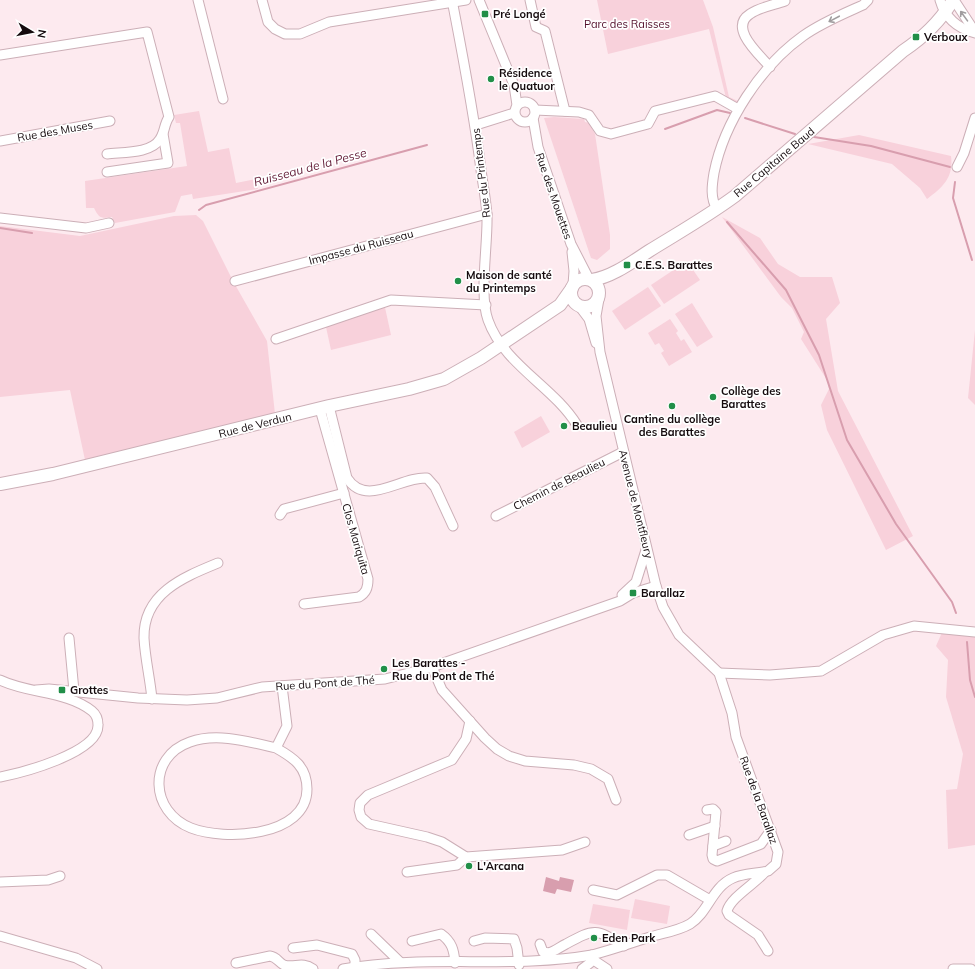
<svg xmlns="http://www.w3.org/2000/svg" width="975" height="969" font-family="Mulish,sans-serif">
<rect width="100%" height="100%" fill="#fdeaef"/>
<g fill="#f8d1db">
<polygon points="597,0 703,0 713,27 729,97 740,102 738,105 726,98 709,29 608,54"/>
<path d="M199,111L208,152L229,148L236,183L256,179L258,189L193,199L192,194L181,196L175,212L115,223L112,217C101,219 99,218 94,208H86L85,181L187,166L180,123H176L174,115Z"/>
<polygon points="554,117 584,119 585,122 589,123 595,134 610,235 610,249 597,260 591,258 544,118"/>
<path d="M859,135L951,156C954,177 943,187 927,199L920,188L892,164L808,144Z"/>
<polygon points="196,215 203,221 233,281 267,341 275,414 85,460 70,390 0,397 0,226 80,236 174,216"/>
<polygon points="722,217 760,238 778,264 800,277 832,277 840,303 826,319 838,391 913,536 886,550 827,430 821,405 829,389 827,380 801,339 804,332 792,308 781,297"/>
<polygon points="687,261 700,280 664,304 651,285"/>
<polygon points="648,287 661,306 625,330 612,311"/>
<polygon points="384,303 391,335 331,350 326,327"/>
<polygon points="692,303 713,337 697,347 675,314"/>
<polygon points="670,319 678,331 676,333 681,341 684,339 692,352 669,366 661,353 664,351 659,343 655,345 648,333"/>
<polygon points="975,330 975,405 968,398"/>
<polygon points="541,416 550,432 522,448 514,432"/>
<polygon points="944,628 975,635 975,845 948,849 946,790 957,789 963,754 946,697 948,660 936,646"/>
<polygon points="635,899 670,906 667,924 631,918"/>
<polygon points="593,904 630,910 627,930 589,923"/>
</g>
<polygon fill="#d89eae" points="546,877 559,881 560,877 574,880 571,892 557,889 555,894 543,891"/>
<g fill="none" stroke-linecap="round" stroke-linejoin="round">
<g stroke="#d89eae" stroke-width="2">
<polyline points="745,118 795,134"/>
<polyline points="665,129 717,110 730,113"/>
<polyline points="814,137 871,146 950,167"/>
<polyline points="955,182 953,198 972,260"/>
<polyline points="199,210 206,205 427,145"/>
<polyline points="727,222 786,290 819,355 847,440 896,524 952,602 956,613"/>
<polyline points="0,228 32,233"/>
<polyline points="967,642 970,680 975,697"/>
</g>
<g stroke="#ccafb7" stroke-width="11">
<g id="street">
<polyline points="198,0 223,99"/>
<polyline points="262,0 268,22 275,29 285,34 300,34 329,22 466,0"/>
<path d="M452,0C463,57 474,113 481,170C483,185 486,200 487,215C488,244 479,295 488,320C504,365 553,386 577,425"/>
<polyline points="479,0 514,85 517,105"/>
<polyline points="530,0 536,27 545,31 565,111"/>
<path d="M940,0C945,18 957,28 975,33"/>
<polyline points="954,0 975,32"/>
<path d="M0,55L147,32L169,117C164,124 165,132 160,139C151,154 122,152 107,154"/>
<path d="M770,67C760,55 728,28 750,14C760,7 774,5 785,1"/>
<circle cx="525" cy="112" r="10"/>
<polyline points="535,110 579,112 589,115 600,131 611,134 648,124 655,111 715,96 738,109"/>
<polyline points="533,118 538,147 571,244 589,279"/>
<polyline points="476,125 514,113"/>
<polyline points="0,141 110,121"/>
<polyline points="957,167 964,153 975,118"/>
<polyline points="107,172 168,163 163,134"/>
<path d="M717,209C710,198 712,185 714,173C724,122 761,66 803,36C821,23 843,14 863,5L868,0"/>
<polyline points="0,218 86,228 109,223"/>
<polyline points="572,252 574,271 573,285"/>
<polyline points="235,281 487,214"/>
<polyline points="580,307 589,319 596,343"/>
<polyline points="276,339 391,300 486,305"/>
<path d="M329,406L347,478C366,508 401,476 427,478L435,487L453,526"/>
<polyline points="280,515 284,509 344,493"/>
<polyline points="496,516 623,452"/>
<polyline points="622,595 636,582 646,550"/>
<path d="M304,604L359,597C366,593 368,588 368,579L320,409"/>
<polyline points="69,638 74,691"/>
<polyline points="432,667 442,690 485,738 497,749 509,756 525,761 574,765 591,769 608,779 616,800"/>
<polyline points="719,673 770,675 821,671 883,635 914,626 975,632"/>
<path d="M0,680C29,694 67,691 92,711C97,715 98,719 98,725C99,753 21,773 0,777"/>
<polyline points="36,690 49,689 138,698 187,700 217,698 262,687 385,679 432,667 620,601 633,593 656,586"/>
<path d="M152,699C150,678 145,658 144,638C143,593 184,577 218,563"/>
<polyline points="470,721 466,739 452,760 368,795 360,803 359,810 361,817 369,824 427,837 442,842 466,857 562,850 585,842"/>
<path d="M276,748C294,758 307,767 307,789C307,837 224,841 191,828C150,812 147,757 190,742C217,732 250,742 276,748L287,726L282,686"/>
<polyline points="707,810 713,809 716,812 712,855 713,859 717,861 761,844 771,830"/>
<polyline points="689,835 715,826"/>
<polyline points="713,846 726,841"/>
<polyline points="407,872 457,865 466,857"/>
<path d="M765,872C755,884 731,897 727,911L729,915L758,935L768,951"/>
<polyline points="0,882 48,880 60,876"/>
<polyline points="593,890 617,895 657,875 667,875 710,900"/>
<polyline points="371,934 400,962"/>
<polyline points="0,936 76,958 97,969"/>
<path d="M412,941L441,934C452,942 454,950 455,963"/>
<polyline points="474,941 485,938 514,939 517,948 519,965"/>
<path d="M540,944L543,952L549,953C555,951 560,947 566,944C595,928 596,929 624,946"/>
<polyline points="293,948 317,945 352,954 355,960 355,967"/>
<polyline points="592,955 595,961 607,969"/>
<path d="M236,963L270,956C277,957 279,963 284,965C295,968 302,961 313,969"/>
<path d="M343,969C426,954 511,969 592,955C612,950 631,943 650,937C663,933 678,931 690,924C708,913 712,887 733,878C744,873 756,874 768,871L776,864L778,852L736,737L732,713L719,673L679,635L663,607L656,586L600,352L596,316L599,299"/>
<polyline points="582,969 590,963 592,955"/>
<polyline points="953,969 971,969"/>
</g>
</g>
<g stroke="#ccafb7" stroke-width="14">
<g id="secondary">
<circle cx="585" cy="293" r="14"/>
<path d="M592,280C612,277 632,262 649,251C678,233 708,216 735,196L903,51C924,37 940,22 953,0"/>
<polyline points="0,484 53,474 329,406 409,389 444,379 481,358 560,305 572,288"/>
</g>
</g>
<use href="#street" stroke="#fff" stroke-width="9"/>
<use href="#secondary" stroke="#fff" stroke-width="12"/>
</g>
<defs><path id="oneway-shaft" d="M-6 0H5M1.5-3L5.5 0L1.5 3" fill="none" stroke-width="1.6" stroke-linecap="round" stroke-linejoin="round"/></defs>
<g stroke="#a19d9f">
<use href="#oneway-shaft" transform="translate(964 16) rotate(-126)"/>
<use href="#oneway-shaft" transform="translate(834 19) rotate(152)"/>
</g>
<g fill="#218f48" stroke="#fff" stroke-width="1.5">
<rect x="481" y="10" width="8" height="8" rx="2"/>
<rect x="912" y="33" width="8" height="8" rx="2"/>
<circle cx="491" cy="79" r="4"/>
<rect x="623" y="261" width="8" height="8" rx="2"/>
<circle cx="458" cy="281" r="4"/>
<circle cx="713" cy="397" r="4"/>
<circle cx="672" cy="406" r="4"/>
<circle cx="564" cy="426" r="4"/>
<rect x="629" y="589" width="8" height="8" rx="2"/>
<circle cx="384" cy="669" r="4"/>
<rect x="58" y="686" width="8" height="8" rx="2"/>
<circle cx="469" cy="866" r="4"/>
<circle cx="594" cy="938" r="4"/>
</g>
<g text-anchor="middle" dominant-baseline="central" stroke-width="3.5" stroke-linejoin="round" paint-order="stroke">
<g font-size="11" font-weight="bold" fill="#150b0e" stroke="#fff" text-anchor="start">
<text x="493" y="14">Pré Longé</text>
<text x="924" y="37">Verboux</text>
<text x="499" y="73">Résidence<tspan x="499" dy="13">le Quatuor</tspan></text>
<text x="635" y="265">C.E.S. Barattes</text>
<text x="466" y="275">Maison de santé<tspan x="466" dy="13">du Printemps</tspan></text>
<text x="721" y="391">Collège des<tspan x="721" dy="13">Barattes</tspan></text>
<text x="672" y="419" text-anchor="middle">Cantine du collège<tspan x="672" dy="13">des Barattes</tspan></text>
<text x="572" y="426">Beaulieu</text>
<text x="641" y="593">Barallaz</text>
<text x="392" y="663">Les Barattes -<tspan x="392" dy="13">Rue du Pont de Thé</tspan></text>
<text x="70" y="690">Grottes</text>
<text x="477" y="866">L'Arcana</text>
<text x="602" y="938">Eden Park</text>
</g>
<g font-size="11" fill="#530f2b" stroke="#fff">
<text x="627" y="24">Parc des Raisses</text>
</g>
<g font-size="11" fill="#150b0e" stroke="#fff">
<text transform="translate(55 131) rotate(-10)">Rue des Muses</text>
<text transform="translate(774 162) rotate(-40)">Rue Capitaine Baud</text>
<text transform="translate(481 173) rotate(-97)">Rue du Printemps</text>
<text transform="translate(554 196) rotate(71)">Rue des Mouettes</text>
<text transform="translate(361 247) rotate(-15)">Impasse du Ruisseau</text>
<text transform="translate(255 425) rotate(-14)">Rue de Verdun</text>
<text transform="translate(559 484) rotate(-27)">Chemin de Beaulieu</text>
<text transform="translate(636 504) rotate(76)">Avenue de Montfleury</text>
<text transform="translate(356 539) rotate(74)">Clos Mariquita</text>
<text transform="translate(325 683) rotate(-4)">Rue du Pont de Thé</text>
<text transform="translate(759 800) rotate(70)">Rue de la Barallaz</text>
</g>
<g font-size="12" font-style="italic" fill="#67223c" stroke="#fff">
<text transform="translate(310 167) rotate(-15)">Ruisseau de la Pesse</text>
</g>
</g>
<g transform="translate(32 32) rotate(100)" stroke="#ffffff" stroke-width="3" paint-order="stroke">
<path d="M0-3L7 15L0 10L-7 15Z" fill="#150b0e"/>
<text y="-6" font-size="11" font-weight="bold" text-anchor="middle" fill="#150b0e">N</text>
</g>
</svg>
